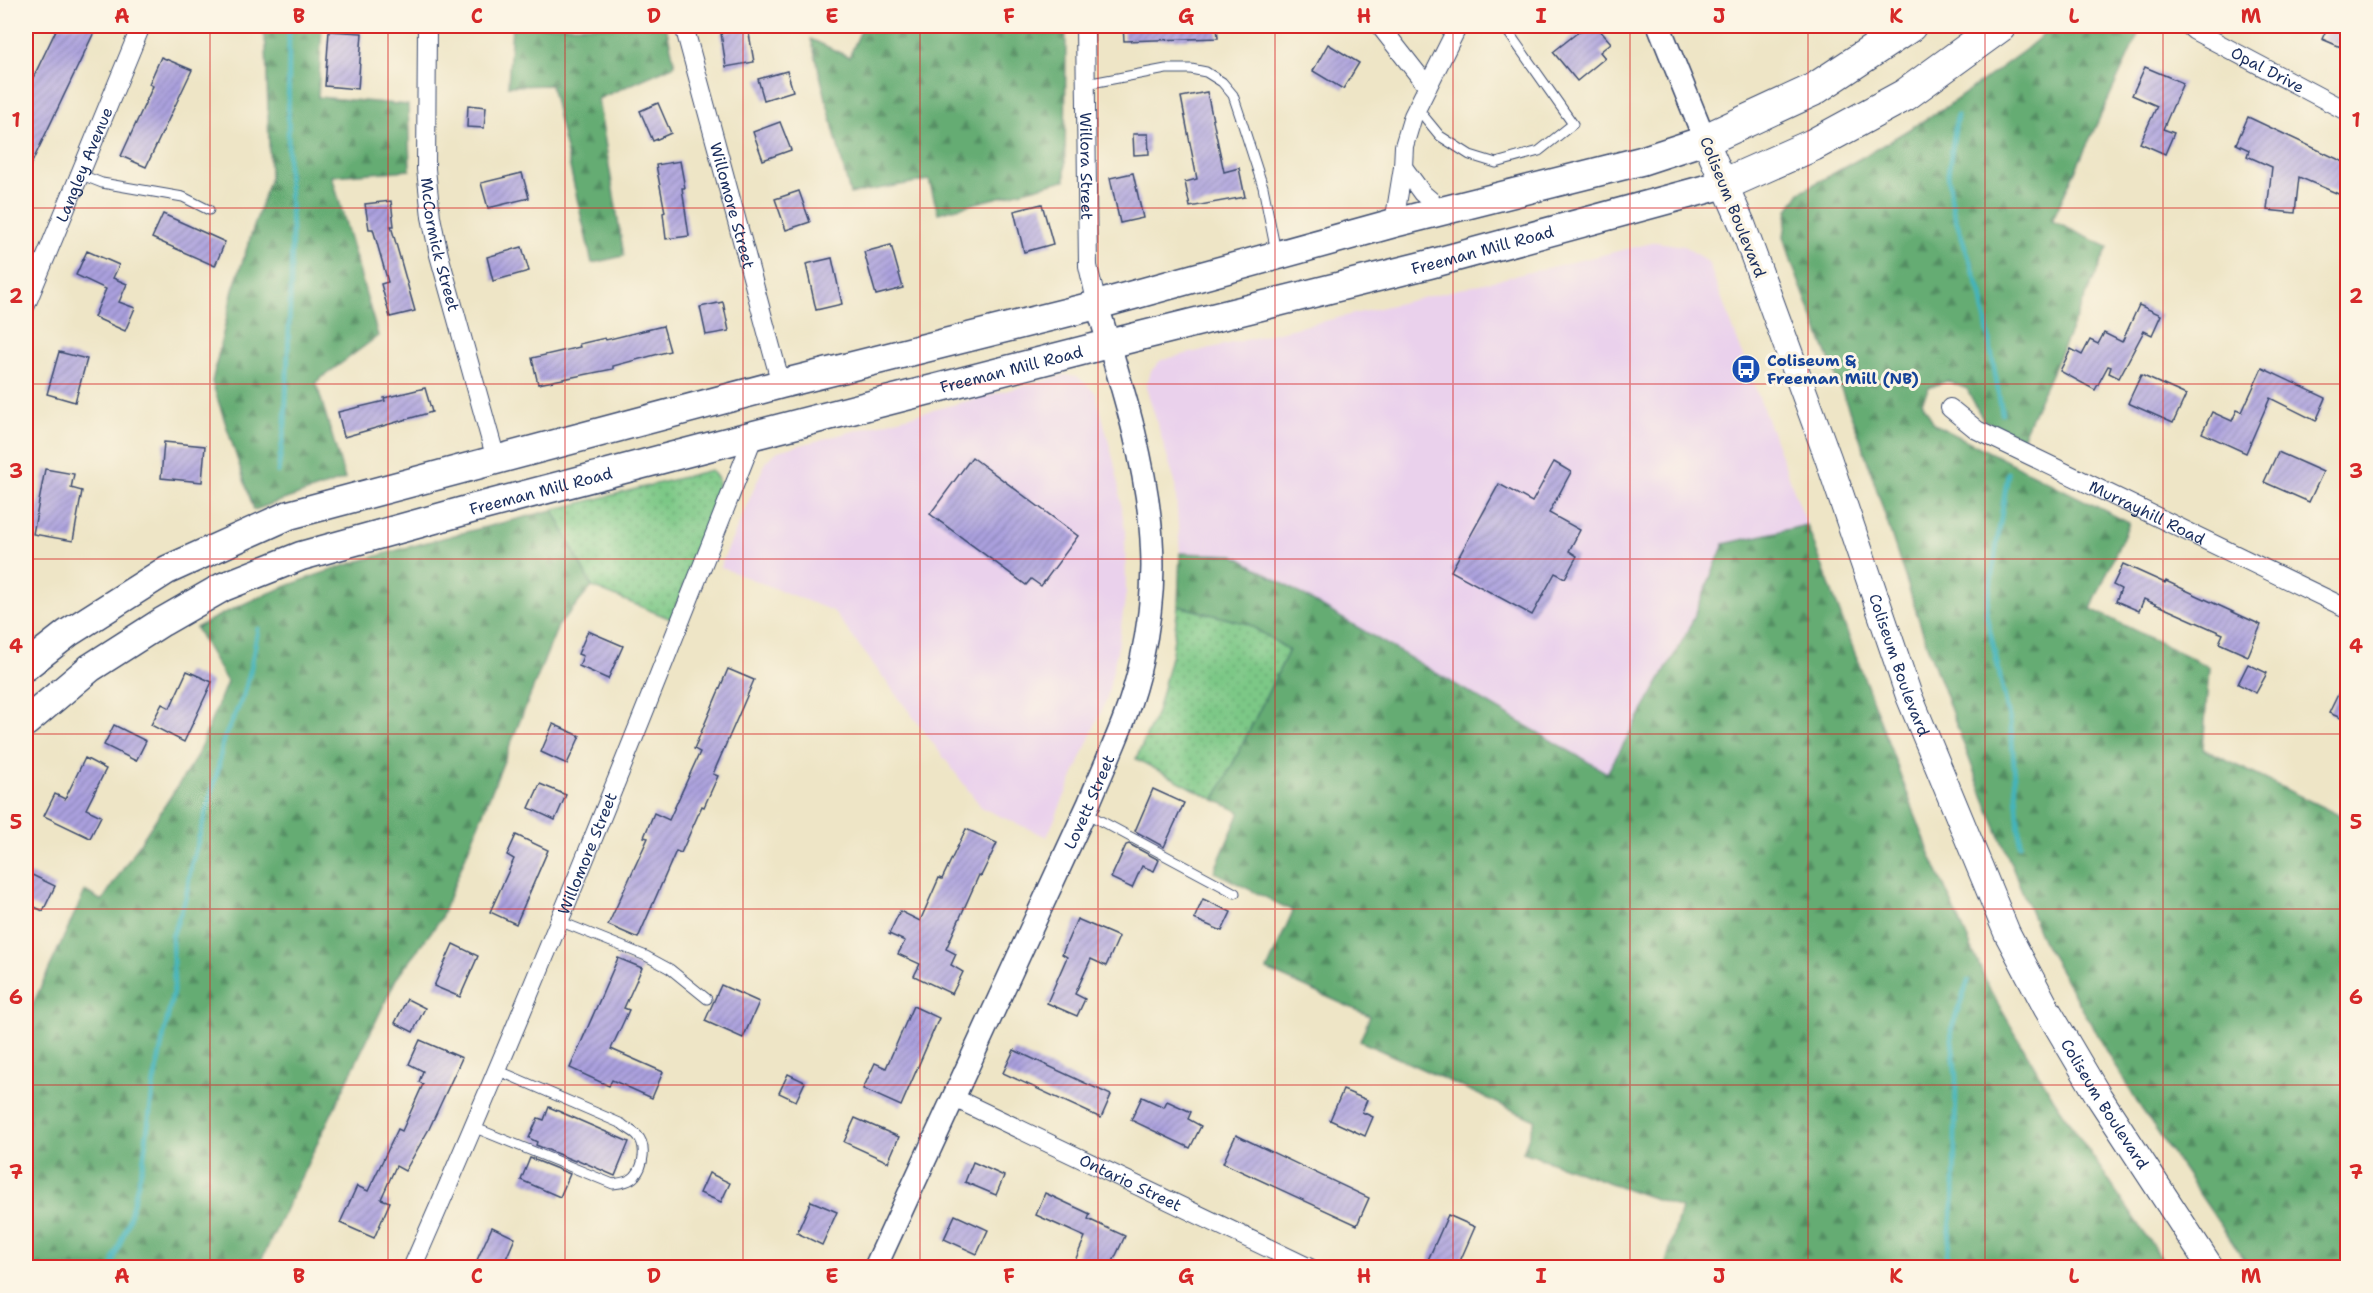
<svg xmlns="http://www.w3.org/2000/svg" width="2373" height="1293" font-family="'Shantell Sans',sans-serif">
<defs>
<pattern id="grass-dots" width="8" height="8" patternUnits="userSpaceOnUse" patternTransform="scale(1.5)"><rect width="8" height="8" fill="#7cc886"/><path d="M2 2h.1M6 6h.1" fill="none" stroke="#65a371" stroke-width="1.8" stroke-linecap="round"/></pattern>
<pattern id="forest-firs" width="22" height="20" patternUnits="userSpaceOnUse" patternTransform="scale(1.5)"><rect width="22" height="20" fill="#65ac73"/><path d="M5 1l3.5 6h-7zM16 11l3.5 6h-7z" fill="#528c62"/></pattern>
<pattern id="building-hatch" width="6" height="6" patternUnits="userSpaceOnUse" patternTransform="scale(1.5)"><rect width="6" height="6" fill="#aba0de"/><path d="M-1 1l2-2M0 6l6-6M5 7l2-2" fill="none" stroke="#8a83b7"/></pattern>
</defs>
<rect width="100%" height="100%" fill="#fcf5e5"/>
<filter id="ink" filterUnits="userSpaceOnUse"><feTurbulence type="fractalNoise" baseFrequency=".0167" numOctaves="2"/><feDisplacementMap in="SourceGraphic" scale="12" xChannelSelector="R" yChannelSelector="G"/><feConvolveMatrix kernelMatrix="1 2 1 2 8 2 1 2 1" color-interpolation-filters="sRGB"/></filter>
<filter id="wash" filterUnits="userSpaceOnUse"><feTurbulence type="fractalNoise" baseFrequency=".008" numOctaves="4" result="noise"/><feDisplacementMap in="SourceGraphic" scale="24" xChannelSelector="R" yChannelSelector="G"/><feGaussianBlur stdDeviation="1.35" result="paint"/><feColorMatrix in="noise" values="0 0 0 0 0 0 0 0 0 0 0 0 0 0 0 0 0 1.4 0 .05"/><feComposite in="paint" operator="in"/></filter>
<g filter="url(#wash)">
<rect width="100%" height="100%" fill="#eee5c6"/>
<g fill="#ead1ec">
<polygon points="1656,242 1684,246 1708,262 1807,525 1724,544 1689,629 1607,773 1234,555 1180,553 1175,482 1146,387 1151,371 1161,360"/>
<polygon points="1065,375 1078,377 1096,393 1116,470 1125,531 1126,592 1118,647 1107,698 1047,837 982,808 833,611 720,567 766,461 778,451"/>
</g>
<g fill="url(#grass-dots)" stroke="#4c7c72" stroke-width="1.5">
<polygon points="711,470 718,479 718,489 693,566 671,619 592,587 553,510"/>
<polygon points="1178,606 1248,624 1289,650 1215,800 1136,759 1157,712 1172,653"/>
</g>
<g fill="url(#forest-firs)" stroke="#406e68" stroke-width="1.5">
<polygon points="262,26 322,26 318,97 408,105 410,170 332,176 378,336 316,382 345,479 254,510 212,382 233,290 270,178 266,45"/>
<polygon points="512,26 666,26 675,65 598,99 624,256 592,263 551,85 508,86"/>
<polygon points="863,26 1066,26 1065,180 938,213 929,180 850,194 811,39 849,57"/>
<polygon points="2053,26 2142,26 2052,221 2108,247 2022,438 1983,420 1967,389 1947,381 1929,388 1922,402 1934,424 2129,523 2091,609 2209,667 2203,749 2347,819 2347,1267 2249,1267 2137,1102 2042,940 1982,793 1930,654 1860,438 1792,264 1784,236 1788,210 1800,192 1868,154 1946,107 2025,50"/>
<path d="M553,510L592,587L558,626L440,920L396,979L258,1267H26V1133L30,1121L26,1119V1019L85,891L102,901L196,758L227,682L196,628C305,567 433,541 553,510Z"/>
<polygon points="1807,525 1928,849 1991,992 2053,1098 2167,1267 1665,1267 1681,1208 1523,1152 1535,1120 1360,1041 1370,1016 1267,970 1293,911 1214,872 1240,812 1215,800 1289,650 1248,624 1178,606 1180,553 1234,555 1607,773 1689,629 1724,544"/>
</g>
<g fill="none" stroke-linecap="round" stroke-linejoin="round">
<g stroke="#44b4ba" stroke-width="5">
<polyline points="1957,116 1948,174 1953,211 1981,294 2002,413"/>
<polyline points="278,472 285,424 291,281 292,230 288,172 289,26"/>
<polyline points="2008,473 1986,613 2011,726 2020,845"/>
<polyline points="113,1268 114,1259 128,1223 143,1163 154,1082 174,987 172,937 186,897 191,866 218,769 223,741 244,695 250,672 258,629"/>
<polyline points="1946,1268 1954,1193 1956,1078 1951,1030 1968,981"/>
</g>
</g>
<g id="blocks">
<g fill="url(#building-hatch)">
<polygon points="58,26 97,26 26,175 26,88 30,79 32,80"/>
<polygon points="1123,26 1217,26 1218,38 1124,41"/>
<polygon points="1586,26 1596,26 1611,43 1600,52 1605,58 1577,81 1553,52"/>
<polygon points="2328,26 2348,26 2348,50 2322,39"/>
<polygon points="748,28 754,62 726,67 721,33"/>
<polygon points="329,31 362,33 358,89 325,86"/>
<polygon points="1328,44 1359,63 1343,89 1313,71"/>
<polygon points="161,57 192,70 146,167 121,156 153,86 149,84"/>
<polygon points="2145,67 2183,83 2163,129 2174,133 2165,154 2140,143 2157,106 2132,95"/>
<polygon points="787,71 793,91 764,100 758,79"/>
<polygon points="1207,92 1224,172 1239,168 1245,197 1190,207 1185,182 1197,179 1181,97"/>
<polygon points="658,103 671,133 653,141 640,111"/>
<polygon points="468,105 486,107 484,128 467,127"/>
<polygon points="2248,117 2348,164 2348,198 2299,177 2295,213 2267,210 2272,167 2247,156 2249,150 2236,144"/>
<polygon points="780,122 791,150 763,160 753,132"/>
<polygon points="1133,134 1148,134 1149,154 1134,155"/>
<polygon points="680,161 685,188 682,188 689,236 666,239 663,213 665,212 656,165"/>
<polygon points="522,173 529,198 488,208 481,183"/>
<polygon points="1133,173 1143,218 1120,223 1110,178"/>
<polygon points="799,191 810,222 786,230 775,199"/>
<polygon points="391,201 394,226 391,226 415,311 390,317 381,284 388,282 373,229 369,229 365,204"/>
<polygon points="1042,204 1053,244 1024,252 1014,211"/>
<polygon points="163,214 225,242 215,266 152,238"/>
<polygon points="891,245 903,288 876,295 864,252"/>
<polygon points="522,247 529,271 493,281 487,257"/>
<polygon points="87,251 119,265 113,278 127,284 119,302 135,308 125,331 94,317 106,289 76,275"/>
<polygon points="832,258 842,304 816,310 806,264"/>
<polygon points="723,302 729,331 706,335 700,307"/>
<polygon points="2139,305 2161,315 2152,335 2144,331 2119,378 2109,373 2111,367 2108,366 2095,390 2060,371 2071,349 2082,355 2090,340 2098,344 2104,333 2122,342"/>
<polygon points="663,326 670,351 613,366 613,369 538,384 532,358 580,347 579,344 605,338 606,340"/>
<polygon points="59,352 87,359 75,402 47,394"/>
<polygon points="2262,368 2326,398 2316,421 2270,398 2246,453 2202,433 2212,412 2232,421 2237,410 2242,412"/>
<polygon points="2141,375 2186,395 2173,423 2128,403"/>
<polygon points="425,388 432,412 344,437 338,412 385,401 384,398"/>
<polygon points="164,442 205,446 202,482 161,478"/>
<polygon points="2278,452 2323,472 2309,502 2264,482"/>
<polygon points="972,457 1078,536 1041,586 1031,579 1026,585 930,514"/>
<polygon points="1554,462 1571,472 1549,513 1580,530 1569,551 1577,556 1565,578 1555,573 1532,615 1451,571 1499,484 1532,502"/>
<polygon points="45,469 74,474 71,488 82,491 73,541 33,534"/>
<polygon points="2123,564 2165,583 2166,581 2261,625 2248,656 2219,643 2223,634 2144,599 2139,611 2116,601 2121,589 2113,585"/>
<polygon points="588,631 623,646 608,679 579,666 583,656 578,654"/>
<polygon points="2248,664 2267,673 2256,693 2238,684"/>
<polygon points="728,669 754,680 713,774 718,776 704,807 702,806 681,853 676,851 638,938 608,925 648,838 644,837 654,813 669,820 700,752 694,749"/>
<polygon points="187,671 212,682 184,742 151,725 162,704 170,708"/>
<polygon points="2348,674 2348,721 2329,713"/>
<polygon points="553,724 580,736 567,764 541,752"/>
<polygon points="114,725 146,741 136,761 104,745"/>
<polygon points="85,758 106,769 86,809 101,816 90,838 44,816 55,794 65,799"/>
<polygon points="540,784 566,795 555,820 529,808"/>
<polygon points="1153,789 1184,803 1164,847 1135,831"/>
<polygon points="966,829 997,843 981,876 979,875 946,949 956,954 951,965 963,972 952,994 914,976 920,964 898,954 905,941 889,934 900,911 920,921 939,878 942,879"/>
<polygon points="516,835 548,850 516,924 490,912 514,859 507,855"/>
<polygon points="1129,844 1159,860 1154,871 1142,866 1132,888 1111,878 1126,845"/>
<polygon points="26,872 55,886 43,911 26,903"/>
<polygon points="1203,899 1231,912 1222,931 1194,919"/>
<polygon points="1077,919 1119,937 1106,966 1091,959 1075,994 1085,999 1077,1016 1047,1003 1067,957 1062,954"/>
<polygon points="453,944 478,956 460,997 434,986"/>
<polygon points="618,958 642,968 624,1008 629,1010 611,1049 663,1072 652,1098 612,1080 609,1086 570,1068"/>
<polygon points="721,985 759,1002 743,1038 705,1021"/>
<polygon points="407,999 425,1008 413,1032 395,1023"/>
<polygon points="913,1006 939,1018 901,1106 863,1089 875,1063 886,1068"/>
<polygon points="420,1040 462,1058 429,1129 405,1171 396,1166 381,1199 390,1202 374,1238 340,1223 357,1186 368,1191 398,1129 402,1131 423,1084 419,1082 423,1071 409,1064"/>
<polygon points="1014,1050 1111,1095 1101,1118 1003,1073"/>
<polygon points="788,1074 805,1082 796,1101 779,1093"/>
<polygon points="1343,1090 1367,1100 1362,1112 1373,1117 1365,1136 1330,1120"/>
<polygon points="1142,1097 1164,1107 1167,1101 1191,1112 1188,1119 1201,1126 1190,1148 1131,1120"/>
<polygon points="549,1107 629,1142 615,1176 576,1159 575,1161 536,1145 537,1142 529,1138 538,1118 544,1120"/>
<polygon points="855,1118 899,1137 888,1162 844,1142"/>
<polygon points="1236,1135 1369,1198 1357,1225 1223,1163"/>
<polygon points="530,1158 570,1174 560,1197 521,1180"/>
<polygon points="973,1162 1004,1176 996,1195 965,1182"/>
<polygon points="709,1173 730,1183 721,1202 700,1193"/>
<polygon points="1045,1193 1090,1214 1088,1219 1125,1236 1110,1268 1072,1268 1085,1237 1036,1215"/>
<polygon points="811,1201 837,1212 822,1245 797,1233"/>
<polygon points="955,1215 988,1230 977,1254 944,1239"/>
<polygon points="1448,1215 1475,1227 1457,1268 1445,1268 1428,1260"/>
<polygon points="492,1227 515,1238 502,1268 495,1268 477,1260"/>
</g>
</g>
</g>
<g filter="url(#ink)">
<use href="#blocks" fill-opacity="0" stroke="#3b4a6e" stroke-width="1.5"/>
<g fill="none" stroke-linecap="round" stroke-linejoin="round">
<g stroke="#3b4a6e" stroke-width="11">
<g id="service">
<polyline points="1086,84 1166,69 1191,69 1206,72 1222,82 1233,95 1241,119 1263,187 1276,252"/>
<polyline points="1417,108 1440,136 1470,155 1496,163 1539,151 1573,124 1504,26"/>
<polyline points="79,174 102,183 183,197 209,210"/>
<polyline points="1084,812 1235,893"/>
<polyline points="559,921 646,956 670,969 707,999"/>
<path d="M473,1127L613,1184C620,1183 630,1182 635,1176C644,1166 647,1145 637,1135C633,1131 626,1128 622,1124L497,1070"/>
</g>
</g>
<g stroke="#3b4a6e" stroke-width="20">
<g id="minor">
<path id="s1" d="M427,26L426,169L431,217L439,255L496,459"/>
<path id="s2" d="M684,26L781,384"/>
<path id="s3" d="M1085,26L1088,266L1097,305"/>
<polyline points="1380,26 1427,86"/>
<path id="s4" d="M2189,26L2195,31L2348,112"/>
<polyline points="1403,167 1422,193 1443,211"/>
<polyline points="1394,223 1403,167 1404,146 1413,116 1458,26"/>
<path id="s5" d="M26,305L141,26"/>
<path id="s6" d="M1950,408L1977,430L2348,609"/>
<path id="s7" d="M952,1097L1310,1268"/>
<path id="s8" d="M412,1268C533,993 644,714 754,435"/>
</g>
</g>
<g stroke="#3b4a6e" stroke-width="25">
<g id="tertiary">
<polyline points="1659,26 1705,140"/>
<path id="s9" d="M875,1268L1089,803C1108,757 1131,711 1141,662C1149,626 1154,586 1152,549C1149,468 1121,382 1097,305"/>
</g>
</g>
<g stroke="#3b4a6e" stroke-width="28">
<g id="secondary">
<path id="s10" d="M1705,140L1742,224L1828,458L1909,696L2007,933L2047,1009L2099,1097L2211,1268"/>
</g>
</g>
<g stroke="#3b4a6e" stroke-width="31">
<g id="primary">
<polyline points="26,666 68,633 167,570 289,515 781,384 1097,305 1394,223 1641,161 1705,140"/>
<path id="s11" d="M26,722L90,668L162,622L223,587L301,556L471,509L754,435L1132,338L1430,264L1725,184"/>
</g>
</g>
<g stroke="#3b4a6e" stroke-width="34">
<g id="motorway">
<polyline points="1705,140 1813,90 1910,26"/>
<polyline points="1725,184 1813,145 1905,95 2000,26"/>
</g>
</g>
<use href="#service" stroke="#fff" stroke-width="9"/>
<use href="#minor" stroke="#fff" stroke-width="18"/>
<use href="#tertiary" stroke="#fff" stroke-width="22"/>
<use href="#secondary" stroke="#fff" stroke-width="26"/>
<use href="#primary" stroke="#fff" stroke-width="28"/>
<use href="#motorway" stroke="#fff" stroke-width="32"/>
</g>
</g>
<path fill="none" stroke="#d62828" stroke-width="1.5" stroke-opacity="0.55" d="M210,26V1268M388,26V1268M565,26V1268M743,26V1268M920,26V1268M1098,26V1268M1275,26V1268M1453,26V1268M1630,26V1268M1808,26V1268M1985,26V1268M2163,26V1268M26,208H2348M26,384H2348M26,559H2348M26,734H2348M26,909H2348M26,1085H2348"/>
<defs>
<g id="bus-disc" transform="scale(1.5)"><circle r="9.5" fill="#1a4fb4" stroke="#fcf5e5"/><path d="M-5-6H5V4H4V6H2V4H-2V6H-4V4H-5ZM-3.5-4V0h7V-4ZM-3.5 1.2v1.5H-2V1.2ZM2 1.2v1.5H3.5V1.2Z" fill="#fff"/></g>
</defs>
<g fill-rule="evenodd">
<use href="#bus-disc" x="1746" y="369"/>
</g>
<g text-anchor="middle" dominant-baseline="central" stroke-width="6" stroke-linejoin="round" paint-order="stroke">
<g font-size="16" fill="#1b2f5e" stroke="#fcf5e5">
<text stroke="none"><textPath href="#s4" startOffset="90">Opal Drive</textPath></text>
<text stroke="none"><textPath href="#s5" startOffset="152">Langley Avenue</textPath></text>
<text stroke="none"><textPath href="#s3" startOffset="140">Willora Street</textPath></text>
<text stroke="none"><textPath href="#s2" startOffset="186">Willomore Street</textPath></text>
<text transform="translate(1733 207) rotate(68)">Coliseum Boulevard</text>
<text stroke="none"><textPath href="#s1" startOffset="220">McCormick Street</textPath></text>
<text stroke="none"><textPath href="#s11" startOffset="1544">Freeman Mill Road</textPath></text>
<text stroke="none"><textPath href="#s11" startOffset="1058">Freeman Mill Road</textPath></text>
<text stroke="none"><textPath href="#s11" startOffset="572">Freeman Mill Road</textPath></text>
<text stroke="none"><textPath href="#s6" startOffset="224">Murrayhill Road</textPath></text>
<text stroke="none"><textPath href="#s10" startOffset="560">Coliseum Boulevard</textPath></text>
<text stroke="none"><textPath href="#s9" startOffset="513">Lovett Street</textPath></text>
<text stroke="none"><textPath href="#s8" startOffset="450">Willomore Street</textPath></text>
<text stroke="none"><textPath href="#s10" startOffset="1046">Coliseum Boulevard</textPath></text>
<text stroke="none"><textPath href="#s7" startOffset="198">Ontario Street</textPath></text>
</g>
<g font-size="16" font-weight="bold" fill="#164399" stroke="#fcf5e5" text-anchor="start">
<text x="1767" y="360">Coliseum &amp;<tspan x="1767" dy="18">Freeman Mill (NB)</tspan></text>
</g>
</g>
<rect width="2373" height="1293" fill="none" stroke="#fcf5e5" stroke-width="66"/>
<rect x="33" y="33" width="2307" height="1227" fill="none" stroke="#d62828" stroke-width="2"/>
<g font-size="20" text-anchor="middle" font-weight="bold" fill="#d62828">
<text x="122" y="23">A</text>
<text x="299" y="23">B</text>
<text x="477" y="23">C</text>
<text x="654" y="23">D</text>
<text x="832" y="23">E</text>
<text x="1009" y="23">F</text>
<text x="1186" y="23">G</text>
<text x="1364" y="23">H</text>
<text x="1541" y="23">I</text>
<text x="1719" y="23">J</text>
<text x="1896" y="23">K</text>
<text x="2074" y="23">L</text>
<text x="2251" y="23">M</text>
<text x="16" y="127">1</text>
<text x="2356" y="127">1</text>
<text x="16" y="303">2</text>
<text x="2356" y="303">2</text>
<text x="16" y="478">3</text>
<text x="2356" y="478">3</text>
<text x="16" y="653">4</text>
<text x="2356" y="653">4</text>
<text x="16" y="829">5</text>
<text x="2356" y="829">5</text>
<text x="16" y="1004">6</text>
<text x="2356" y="1004">6</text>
<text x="16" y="1179">7</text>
<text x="2356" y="1179">7</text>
<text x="122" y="1283">A</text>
<text x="299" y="1283">B</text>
<text x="477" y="1283">C</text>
<text x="654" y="1283">D</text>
<text x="832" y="1283">E</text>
<text x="1009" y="1283">F</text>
<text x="1186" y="1283">G</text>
<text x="1364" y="1283">H</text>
<text x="1541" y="1283">I</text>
<text x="1719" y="1283">J</text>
<text x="1896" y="1283">K</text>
<text x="2074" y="1283">L</text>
<text x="2251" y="1283">M</text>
</g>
</svg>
